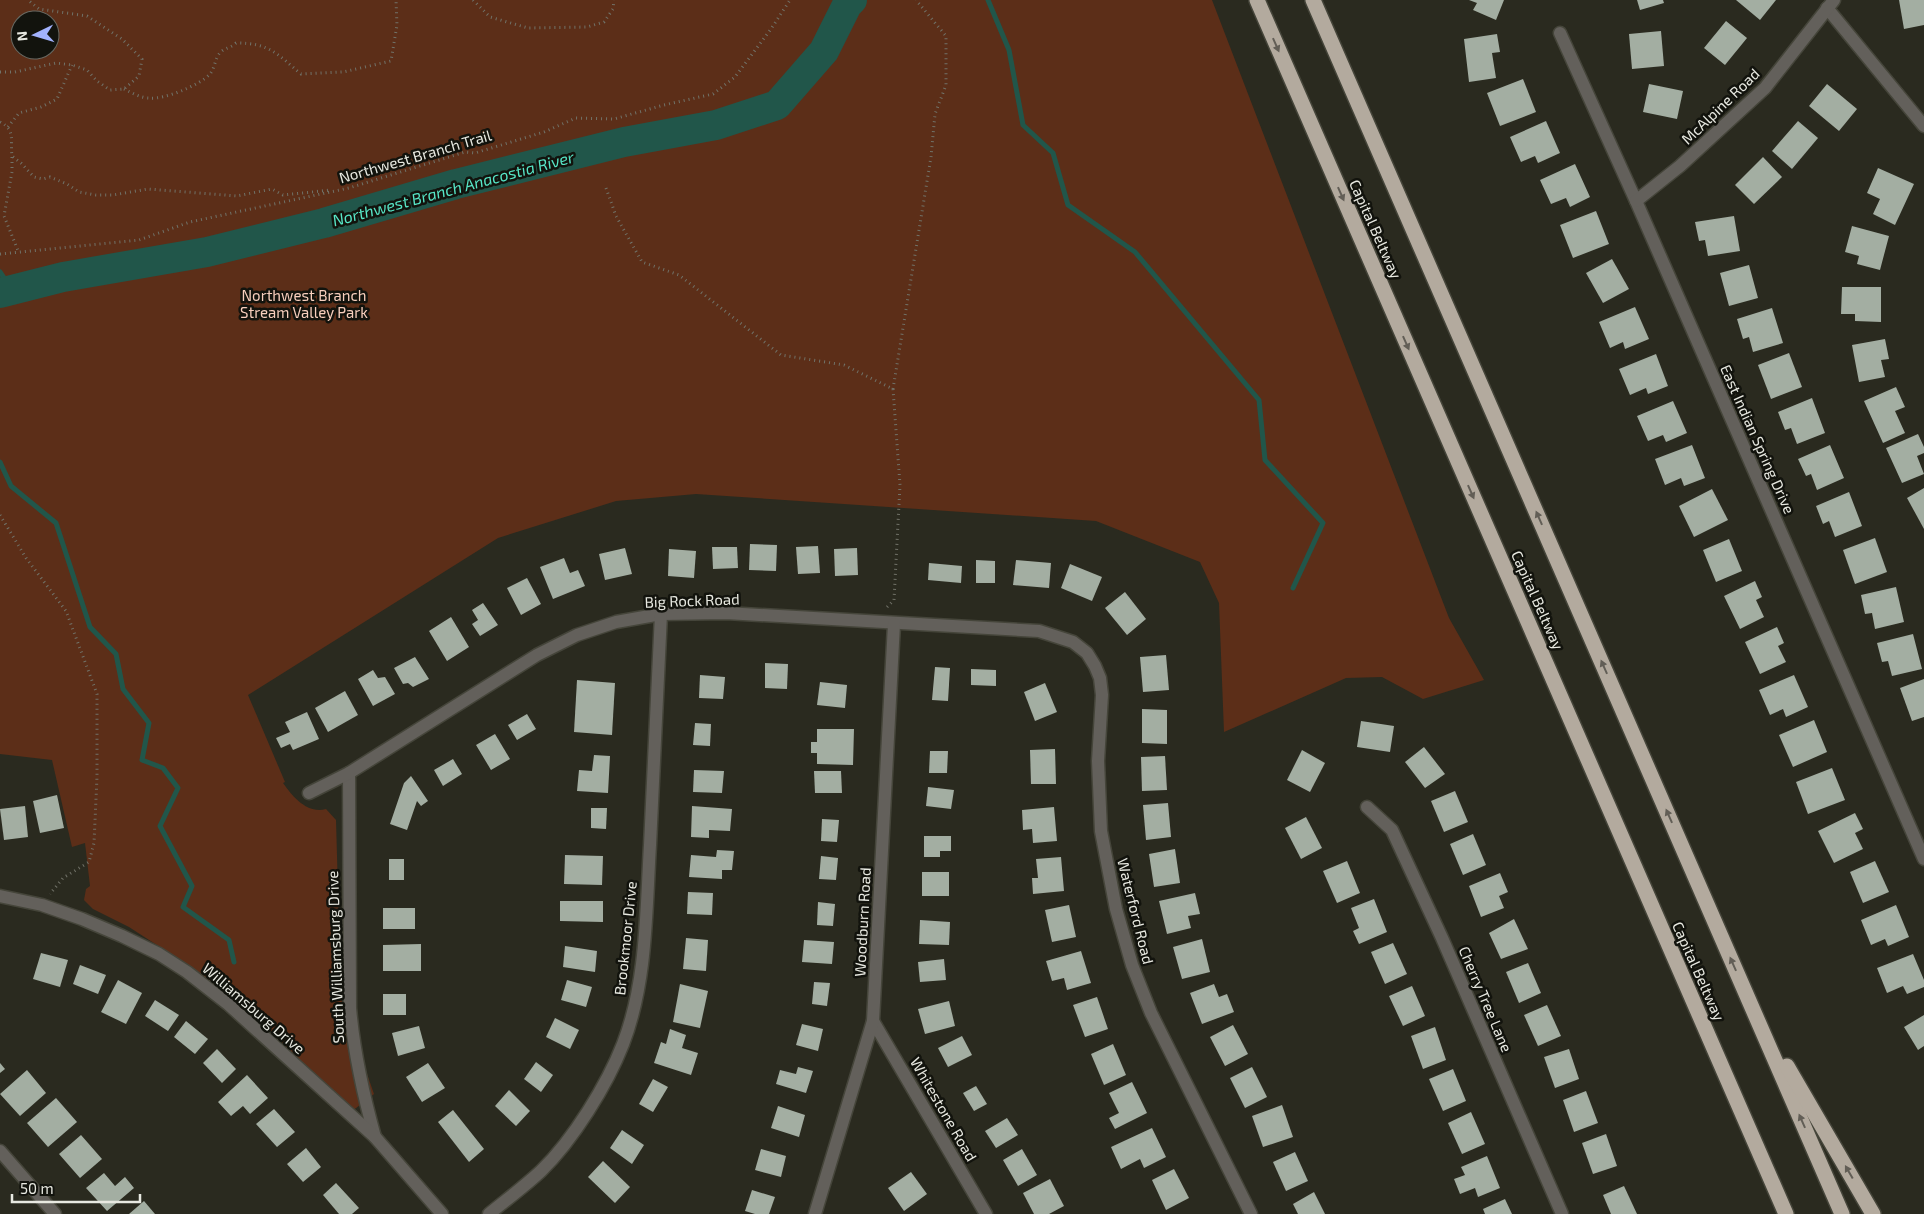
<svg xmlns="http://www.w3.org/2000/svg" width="1924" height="1214" font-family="'Exo 2',sans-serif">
<rect width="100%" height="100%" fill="#2a2a1f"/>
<path fill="#5c2e18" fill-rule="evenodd" d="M0,0H1212L1449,618L1484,680L1423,699L1382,677L1346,678L1224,732L1219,603L1200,562L1096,521L696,494L616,501L498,538L248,695L285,782L283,783C293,797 307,814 326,809L336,820L341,999L374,1094L351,1112L268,1028L221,989L180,960L129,927L93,909L84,900L86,889L90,886L85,843L72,847L52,760L0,754ZM20,20H50V50H20Z"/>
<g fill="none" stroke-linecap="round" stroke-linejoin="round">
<g stroke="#21564a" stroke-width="5">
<polyline points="988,0 1009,50 1023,125 1053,153 1068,205 1135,252 1259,400 1265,460 1323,523 1293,588"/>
<polyline points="0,272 12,290"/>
<polyline points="0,462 11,486 56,523 90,627 116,654 123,689 149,723 142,760 163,768 178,788 160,826 192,886 183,907 229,940 234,962"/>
</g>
<polyline stroke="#21564a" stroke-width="30" points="0,293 63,277 207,252 324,223 456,184 624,142 716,125 777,105 824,51 847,5 852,0"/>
</g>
<g fill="#a3aea2">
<polygon points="1469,0 1504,0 1496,20 1473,10 1477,3"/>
<polygon points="1637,0 1663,0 1664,3 1640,10"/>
<polygon points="1736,0 1776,0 1760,20"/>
<polygon points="1899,0 1924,0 1924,25 1904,29"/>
<polygon points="1726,21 1747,38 1725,65 1704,48"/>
<polygon points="1661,31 1664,66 1632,69 1629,34"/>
<polygon points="1497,34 1500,52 1492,53 1496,78 1469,82 1464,39"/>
<polygon points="1523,79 1536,112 1500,126 1487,93"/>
<polygon points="1649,84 1683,91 1677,119 1643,112"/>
<polygon points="1827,84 1857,109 1839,131 1809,106"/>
<polygon points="1546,121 1560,153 1538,163 1535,156 1521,162 1510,137"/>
<polygon points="1798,121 1818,138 1792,169 1772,151"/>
<polygon points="1763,157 1782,177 1754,204 1735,185"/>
<polygon points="1575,164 1590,197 1570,207 1566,198 1551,204 1540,180"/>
<polygon points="1878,168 1914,184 1895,225 1873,214 1880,199 1867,193"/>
<polygon points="1596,211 1609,244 1573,258 1560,225"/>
<polygon points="1734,216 1740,251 1708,256 1705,240 1699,241 1695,222"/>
<polygon points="1852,226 1889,236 1880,270 1857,264 1859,256 1845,252"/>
<polygon points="1612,259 1629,289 1603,303 1586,273"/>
<polygon points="1749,265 1758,298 1729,306 1720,273"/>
<polygon points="1842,287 1881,287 1881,322 1855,321 1855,314 1841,314"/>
<polygon points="1635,307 1649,339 1625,349 1623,342 1610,348 1599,322"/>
<polygon points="1772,308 1783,343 1753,352 1749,337 1743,339 1737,319"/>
<polygon points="1885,339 1889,359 1881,360 1885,377 1859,382 1852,345"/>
<polygon points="1789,353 1802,387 1771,399 1758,365"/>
<polygon points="1656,354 1668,386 1648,394 1646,388 1630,395 1619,369"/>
<polygon points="1896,387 1905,407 1895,411 1905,433 1883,443 1864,401"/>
<polygon points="1812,398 1825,433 1797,444 1791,428 1785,430 1778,412"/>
<polygon points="1673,401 1687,433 1666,442 1663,435 1648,441 1637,416"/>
<polygon points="1918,434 1924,447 1924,453 1917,456 1924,474 1902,483 1886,448"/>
<polygon points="1692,445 1705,478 1684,486 1681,478 1665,485 1655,459"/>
<polygon points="1830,445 1844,478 1817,490 1811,474 1806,476 1798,459"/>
<polygon points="1924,488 1924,529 1907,498"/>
<polygon points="1712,489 1728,520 1694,537 1679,506"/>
<polygon points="1849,492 1862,526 1835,537 1829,521 1823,524 1816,506"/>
<polygon points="1875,538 1887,572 1855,584 1843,550"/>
<polygon points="1729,539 1742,571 1716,582 1703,550"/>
<polygon points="750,544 777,545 776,571 749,570"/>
<polygon points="818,546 820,573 798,574 796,547"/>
<polygon points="712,547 737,547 738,568 713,569"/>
<polygon points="625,548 632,574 605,580 599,554"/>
<polygon points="857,548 858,575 835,576 834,549"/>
<polygon points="669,549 696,551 694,578 668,576"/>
<polygon points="564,558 570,573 578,570 585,586 553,599 540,567"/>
<polygon points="976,560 995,561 995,583 976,583"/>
<polygon points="1016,560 1051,563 1049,588 1013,585"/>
<polygon points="929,563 962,566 961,583 928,580"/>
<polygon points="1070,564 1102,577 1092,601 1061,588"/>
<polygon points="527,578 541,604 521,615 507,588"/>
<polygon points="1755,581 1762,597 1756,600 1764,617 1740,629 1724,596"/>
<polygon points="1896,587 1904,622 1875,629 1872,613 1865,614 1861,595"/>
<polygon points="1125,592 1146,619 1127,635 1105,608"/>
<polygon points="483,603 498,625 480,636 472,624 478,620 472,610"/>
<polygon points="451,617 469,647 447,661 429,631"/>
<polygon points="1777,627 1784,643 1778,646 1786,662 1760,674 1745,642"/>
<polygon points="1913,634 1922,669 1892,676 1888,661 1882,662 1877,643"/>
<polygon points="1166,655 1169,690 1143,692 1140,657"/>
<polygon points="415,657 429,679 413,687 408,683 403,684 394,668"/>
<polygon points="765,663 788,664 787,689 765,688"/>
<polygon points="935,667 950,668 948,701 932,700"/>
<polygon points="971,669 996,670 996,686 971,685"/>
<polygon points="373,670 378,678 385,677 395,694 373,706 358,679"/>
<polygon points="700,675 725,677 723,699 699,698"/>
<polygon points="1794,675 1808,707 1786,717 1783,709 1770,715 1759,690"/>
<polygon points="1924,679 1924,717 1912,721 1900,688"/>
<polygon points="577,680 615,683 612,735 574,732"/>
<polygon points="820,682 847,685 845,708 817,705"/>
<polygon points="1045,683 1057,712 1035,721 1024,692"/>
<polygon points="345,691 358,715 328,732 315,708"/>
<polygon points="1142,709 1167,710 1167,744 1142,743"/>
<polygon points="307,712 319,739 293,750 290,744 281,748 276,738 290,732 285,722"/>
<polygon points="527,714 536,729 517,740 508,725"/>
<polygon points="1814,720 1827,752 1793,767 1779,735"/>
<polygon points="1361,721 1394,726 1390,752 1357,747"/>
<polygon points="695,723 711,724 710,746 693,745"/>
<polygon points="817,729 854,729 853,765 817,764 817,753 811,753 811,742 817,742"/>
<polygon points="495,734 510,759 491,770 476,745"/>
<polygon points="1424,747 1445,774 1425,788 1405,762"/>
<polygon points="1055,749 1056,784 1031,784 1030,750"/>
<polygon points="1302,750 1325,763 1310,792 1287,780"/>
<polygon points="930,751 948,751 947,773 929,773"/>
<polygon points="594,755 610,756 608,793 577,791 579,770 592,771"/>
<polygon points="1165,756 1167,790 1142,791 1141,757"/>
<polygon points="453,759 462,774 443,786 434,770"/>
<polygon points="1832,768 1845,800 1808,814 1796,782"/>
<polygon points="694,770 724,771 722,793 693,792"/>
<polygon points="814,771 841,771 842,793 815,793"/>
<polygon points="411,776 428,801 421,806 417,801 407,830 390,824 404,783"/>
<polygon points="928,787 954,790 951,809 926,806"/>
<polygon points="1455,791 1468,822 1444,832 1431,801"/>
<polygon points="57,795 64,828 40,833 33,801"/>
<polygon points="1168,803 1171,837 1146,840 1143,805"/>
<polygon points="25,806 28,837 4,840 0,809"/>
<polygon points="692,806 732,809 730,831 709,830 709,838 691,837"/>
<polygon points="1054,807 1057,841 1033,843 1032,829 1023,830 1022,810"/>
<polygon points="591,808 607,808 606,829 591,828"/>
<polygon points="1855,813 1863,829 1855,833 1863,849 1834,863 1818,831"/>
<polygon points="1306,817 1322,848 1301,859 1285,828"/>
<polygon points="822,819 839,820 837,842 821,841"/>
<polygon points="1473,834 1486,865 1463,875 1450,844"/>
<polygon points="924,836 951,836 951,851 940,851 940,857 924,857"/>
<polygon points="1175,849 1180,883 1154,887 1149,854"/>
<polygon points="717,850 734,851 732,870 722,870 722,879 689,877 691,855 716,857"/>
<polygon points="565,855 603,856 602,885 564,884"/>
<polygon points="821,856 838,858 836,880 819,879"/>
<polygon points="1061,857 1064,891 1033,894 1032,878 1038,878 1036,859"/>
<rect x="389" y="859" width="15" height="21"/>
<polygon points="1347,861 1360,893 1337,903 1323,871"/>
<polygon points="1875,861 1889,892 1863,903 1850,872"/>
<rect x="922" y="872" width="27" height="24"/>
<polygon points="1500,873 1508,892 1499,896 1504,908 1481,917 1469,886"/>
<polygon points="688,892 713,893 712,915 687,914"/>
<polygon points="1195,893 1200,914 1188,916 1191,928 1167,934 1159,901"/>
<polygon points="1374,899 1387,932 1359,944 1353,931 1359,928 1351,908"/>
<polygon points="560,901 603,901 603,922 560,921"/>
<polygon points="818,902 835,904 833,926 817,925"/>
<polygon points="1069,905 1076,937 1052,942 1045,910"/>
<polygon points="1896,905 1909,937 1888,946 1885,939 1871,945 1861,920"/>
<rect x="383" y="908" width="32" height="21"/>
<polygon points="1514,919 1528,949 1501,959 1489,933"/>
<polygon points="920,920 950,922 949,945 919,944"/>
<polygon points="686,938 708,940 706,971 683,969"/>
<polygon points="1202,939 1210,972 1182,979 1173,947"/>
<polygon points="804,940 834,942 832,964 802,962"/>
<polygon points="1393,943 1407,974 1385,984 1371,952"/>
<polygon points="421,944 421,971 383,971 383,945"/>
<polygon points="565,946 597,951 595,972 563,967"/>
<polygon points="1081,951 1091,983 1067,990 1064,978 1052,981 1046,961"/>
<polygon points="41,953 68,960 60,987 33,979"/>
<polygon points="1913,954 1924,980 1924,987 1907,994 1903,986 1887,993 1877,968"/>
<polygon points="944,959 946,980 920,982 918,962"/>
<polygon points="1528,963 1541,993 1519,1003 1506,972"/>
<polygon points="80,965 106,975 98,994 73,984"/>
<polygon points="118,980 142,993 126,1024 101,1012"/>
<polygon points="567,980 592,987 586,1007 561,1000"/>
<polygon points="814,982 830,983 827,1006 812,1004"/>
<polygon points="680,984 708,991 700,1028 673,1022"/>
<polygon points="1214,984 1219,997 1227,994 1234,1012 1202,1024 1190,993"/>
<polygon points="1412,986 1425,1016 1403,1026 1389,996"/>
<rect x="383" y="994" width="23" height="21"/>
<polygon points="1097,997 1108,1029 1085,1037 1073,1005"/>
<polygon points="155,1000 179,1015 168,1031 145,1016"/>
<polygon points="949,1001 955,1026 925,1034 918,1009"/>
<polygon points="1547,1005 1561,1036 1538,1046 1524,1015"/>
<polygon points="1924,1015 1924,1046 1918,1050 1904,1027"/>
<polygon points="555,1018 579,1030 570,1049 546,1037"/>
<polygon points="186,1021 208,1039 195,1054 174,1037"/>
<polygon points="802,1024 823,1029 818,1051 796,1045"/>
<polygon points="1233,1025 1248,1054 1225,1066 1210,1037"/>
<polygon points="419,1026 425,1048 398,1056 392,1033"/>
<polygon points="1435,1027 1446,1060 1423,1069 1411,1036"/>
<polygon points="670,1029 686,1035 682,1048 698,1053 691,1075 654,1063 661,1042 666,1044"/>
<polygon points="962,1036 972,1055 948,1067 938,1048"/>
<polygon points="1113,1044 1126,1075 1104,1085 1091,1054"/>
<polygon points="217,1049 236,1069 222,1083 203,1063"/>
<polygon points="1569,1049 1579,1079 1555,1088 1544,1057"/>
<polygon points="536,1062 553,1075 541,1092 524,1079"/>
<polygon points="0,1063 5,1069 0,1073"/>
<polygon points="428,1063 445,1088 422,1102 406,1077"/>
<polygon points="798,1067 813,1071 806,1093 776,1084 780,1070 796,1074"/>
<polygon points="1252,1067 1267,1097 1245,1108 1230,1078"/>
<polygon points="1453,1069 1466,1101 1443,1111 1429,1079"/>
<polygon points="27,1070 46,1093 20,1116 0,1094"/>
<polygon points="247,1075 268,1098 250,1114 243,1106 231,1116 218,1102"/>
<polygon points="653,1079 668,1087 653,1112 639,1104"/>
<polygon points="1132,1082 1147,1113 1115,1129 1109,1118 1119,1113 1109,1093"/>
<polygon points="976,1086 987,1104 974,1111 963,1093"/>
<polygon points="509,1090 530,1111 516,1126 495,1106"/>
<polygon points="1586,1091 1598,1123 1574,1132 1563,1100"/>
<polygon points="56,1098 77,1122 48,1147 27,1123"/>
<polygon points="1282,1105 1293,1137 1263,1147 1252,1116"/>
<polygon points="778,1106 805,1115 799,1137 771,1128"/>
<polygon points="274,1109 295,1132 277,1147 256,1124"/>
<polygon points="453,1110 484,1149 469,1162 438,1122"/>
<polygon points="1471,1112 1485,1144 1462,1154 1448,1123"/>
<polygon points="1007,1118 1018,1135 996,1148 985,1131"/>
<polygon points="1152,1128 1166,1157 1144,1168 1140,1159 1121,1169 1111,1147"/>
<polygon points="622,1130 644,1145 632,1164 610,1148"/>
<polygon points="1606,1134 1617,1166 1593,1174 1582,1143"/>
<polygon points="81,1135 102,1159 80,1178 59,1154"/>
<polygon points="306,1148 321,1167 303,1182 287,1164"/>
<polygon points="761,1149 786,1156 781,1177 755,1170"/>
<polygon points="1022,1149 1037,1175 1018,1186 1003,1160"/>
<polygon points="1295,1152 1308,1181 1286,1191 1273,1162"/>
<polygon points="1487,1156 1500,1188 1478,1197 1475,1188 1460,1194 1454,1179 1465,1175 1461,1167"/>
<polygon points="603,1161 630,1187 615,1203 588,1177"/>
<polygon points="1174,1169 1189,1198 1166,1210 1152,1180"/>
<polygon points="911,1172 927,1194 904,1211 888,1188"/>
<polygon points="104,1173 115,1186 125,1177 134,1188 107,1211 86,1188"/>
<polygon points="1050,1179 1064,1206 1049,1214 1034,1214 1023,1193"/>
<polygon points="336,1183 359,1208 352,1214 339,1214 323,1195"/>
<polygon points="1624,1186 1637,1214 1611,1214 1603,1195"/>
<polygon points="752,1190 775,1197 769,1214 755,1214 745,1211"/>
<polygon points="1314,1192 1325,1214 1298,1214 1293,1204"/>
<polygon points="1505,1199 1512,1214 1485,1214 1483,1209"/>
<polygon points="144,1201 155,1214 129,1214"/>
</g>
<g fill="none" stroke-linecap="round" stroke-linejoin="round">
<g stroke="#45453a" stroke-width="15">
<g id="street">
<polyline points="1827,8 1924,126"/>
<polyline points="1560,33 1636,201 1924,859"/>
<polyline points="1636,201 1680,166 1765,88 1834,0"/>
<path d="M349,773L350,1008C354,1053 363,1094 375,1137"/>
<polyline points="309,793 349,773 537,655 577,635 616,622 661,614 726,613 1039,631 1073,642 1087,653 1095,666 1100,678 1102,695 1098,761 1101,831 1116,909 1132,965 1151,1013 1251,1214"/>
<polyline points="1367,807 1392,830 1442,938 1562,1214"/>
<polyline points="0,896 42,905 82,919 122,936 159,954 187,972 228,1004 375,1137 442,1214"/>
<polyline points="873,1021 986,1214"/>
<polyline points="0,1151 55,1214"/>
<path d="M489,1214C506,1200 525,1186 541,1171C573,1140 607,1085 623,1044C647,982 646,911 650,845C654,768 657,691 661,614"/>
<polyline points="815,1214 873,1021 894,624"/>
</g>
</g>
<g stroke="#45453a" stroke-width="18">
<g id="highway">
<polyline points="1257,0 1786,1214"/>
<polyline points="1313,0 1842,1214"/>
<polyline points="1787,1066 1873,1214"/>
</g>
</g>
<g stroke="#717268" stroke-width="3" stroke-dasharray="1 4" stroke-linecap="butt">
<polyline points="473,0 490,17 528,28 587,27 604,22 613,9 614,0"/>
<polyline points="0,72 15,72 56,63 72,65 87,70 97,81 110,90 124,89 139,76 142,59 122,39 87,16 39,9 28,0"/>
<path d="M124,89C132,93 141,98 149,98C164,100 200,85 210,74C215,68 215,58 220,53C224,48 231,48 236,43C270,43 277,54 301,74L343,72L391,61L397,25L396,0"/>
<path d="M0,122C16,130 10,141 12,156L21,163L34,177L43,179L50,177L67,184L79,192L96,195H113L148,189L237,196L272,189L283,195L331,190"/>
<polyline points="8,127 19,113 41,107 57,99 72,65"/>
<polyline points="12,157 12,172 4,216 19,253"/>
<polyline points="606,188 616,216 642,262 679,275 781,355 844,365 893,389 900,485 894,600 886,608"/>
<polyline points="0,254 139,240 190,222 349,188 465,152 475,153 544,132 576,118 614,119 664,105 713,94 735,77 771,29 790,0"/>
<polyline points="893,389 931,157 935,114 946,85 946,36 916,0"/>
<polyline points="0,515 26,558 66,611 97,694 97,777 94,843 89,862 63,878 50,894"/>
</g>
<use href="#street" stroke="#63605b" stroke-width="12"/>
<use href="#highway" stroke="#b3aa9e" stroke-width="15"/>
</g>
<defs><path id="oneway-solid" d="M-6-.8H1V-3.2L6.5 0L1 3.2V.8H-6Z" transform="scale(1.25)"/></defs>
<g fill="#625e56">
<use href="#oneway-solid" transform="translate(1276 45) rotate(66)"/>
<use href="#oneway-solid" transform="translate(1341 194) rotate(66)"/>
<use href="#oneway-solid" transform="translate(1406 343) rotate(66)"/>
<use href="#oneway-solid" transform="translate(1471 492) rotate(66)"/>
<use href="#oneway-solid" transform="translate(1539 518) rotate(-114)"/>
<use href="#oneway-solid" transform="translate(1604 667) rotate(-114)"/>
<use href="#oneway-solid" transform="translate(1669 816) rotate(-114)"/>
<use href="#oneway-solid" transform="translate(1733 964) rotate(-114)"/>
<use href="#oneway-solid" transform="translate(1802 1121) rotate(-114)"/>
<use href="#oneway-solid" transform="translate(1849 1172) rotate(-120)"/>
</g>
<g text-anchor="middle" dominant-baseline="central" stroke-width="5" stroke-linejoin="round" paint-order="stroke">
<g font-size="15" fill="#e8e9e1" stroke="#12130d">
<text transform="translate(1720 106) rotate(-44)">McAlpine Road</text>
<text transform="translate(415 156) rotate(-16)">Northwest Branch Trail</text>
<text transform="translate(1376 229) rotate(66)">Capital Beltway</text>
<text transform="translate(1758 439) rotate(66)">East Indian Spring Drive</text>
<text transform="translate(692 600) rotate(-2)">Big Rock Road</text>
<text transform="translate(1538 600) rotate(66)">Capital Beltway</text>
<text transform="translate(1136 911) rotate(76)">Waterford Road</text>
<text transform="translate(862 922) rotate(-87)">Woodburn Road</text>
<text transform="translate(625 938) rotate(-84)">Brookmoor Drive</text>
<text transform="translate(335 957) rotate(-92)">South Williamsburg Drive</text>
<text transform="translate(1699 971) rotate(66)">Capital Beltway</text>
<text transform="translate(1486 999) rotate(67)">Cherry Tree Lane</text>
<text transform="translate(254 1008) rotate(41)">Williamsburg Drive</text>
<text transform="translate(944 1109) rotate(60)">Whitestone Road</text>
</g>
<g font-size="15" fill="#f8cfbd" stroke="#12130d">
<text x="304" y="295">Northwest Branch<tspan x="304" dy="17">Stream Valley Park</tspan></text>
</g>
<g font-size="16" font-style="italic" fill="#57e6c7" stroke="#12130d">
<text transform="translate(453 188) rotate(-15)">Northwest Branch Anacostia River</text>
</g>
</g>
<g transform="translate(35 35) rotate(265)"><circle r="24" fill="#12130d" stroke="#686962"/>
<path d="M0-4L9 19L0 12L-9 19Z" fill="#a2b2fd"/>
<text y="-8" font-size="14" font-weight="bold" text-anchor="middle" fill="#e8e9e1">N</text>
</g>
<path d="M12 1194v8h128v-8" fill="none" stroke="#e8e9e1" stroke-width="2.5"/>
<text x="20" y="1194" font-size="15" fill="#e8e9e1" stroke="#12130d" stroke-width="4" paint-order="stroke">50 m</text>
</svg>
